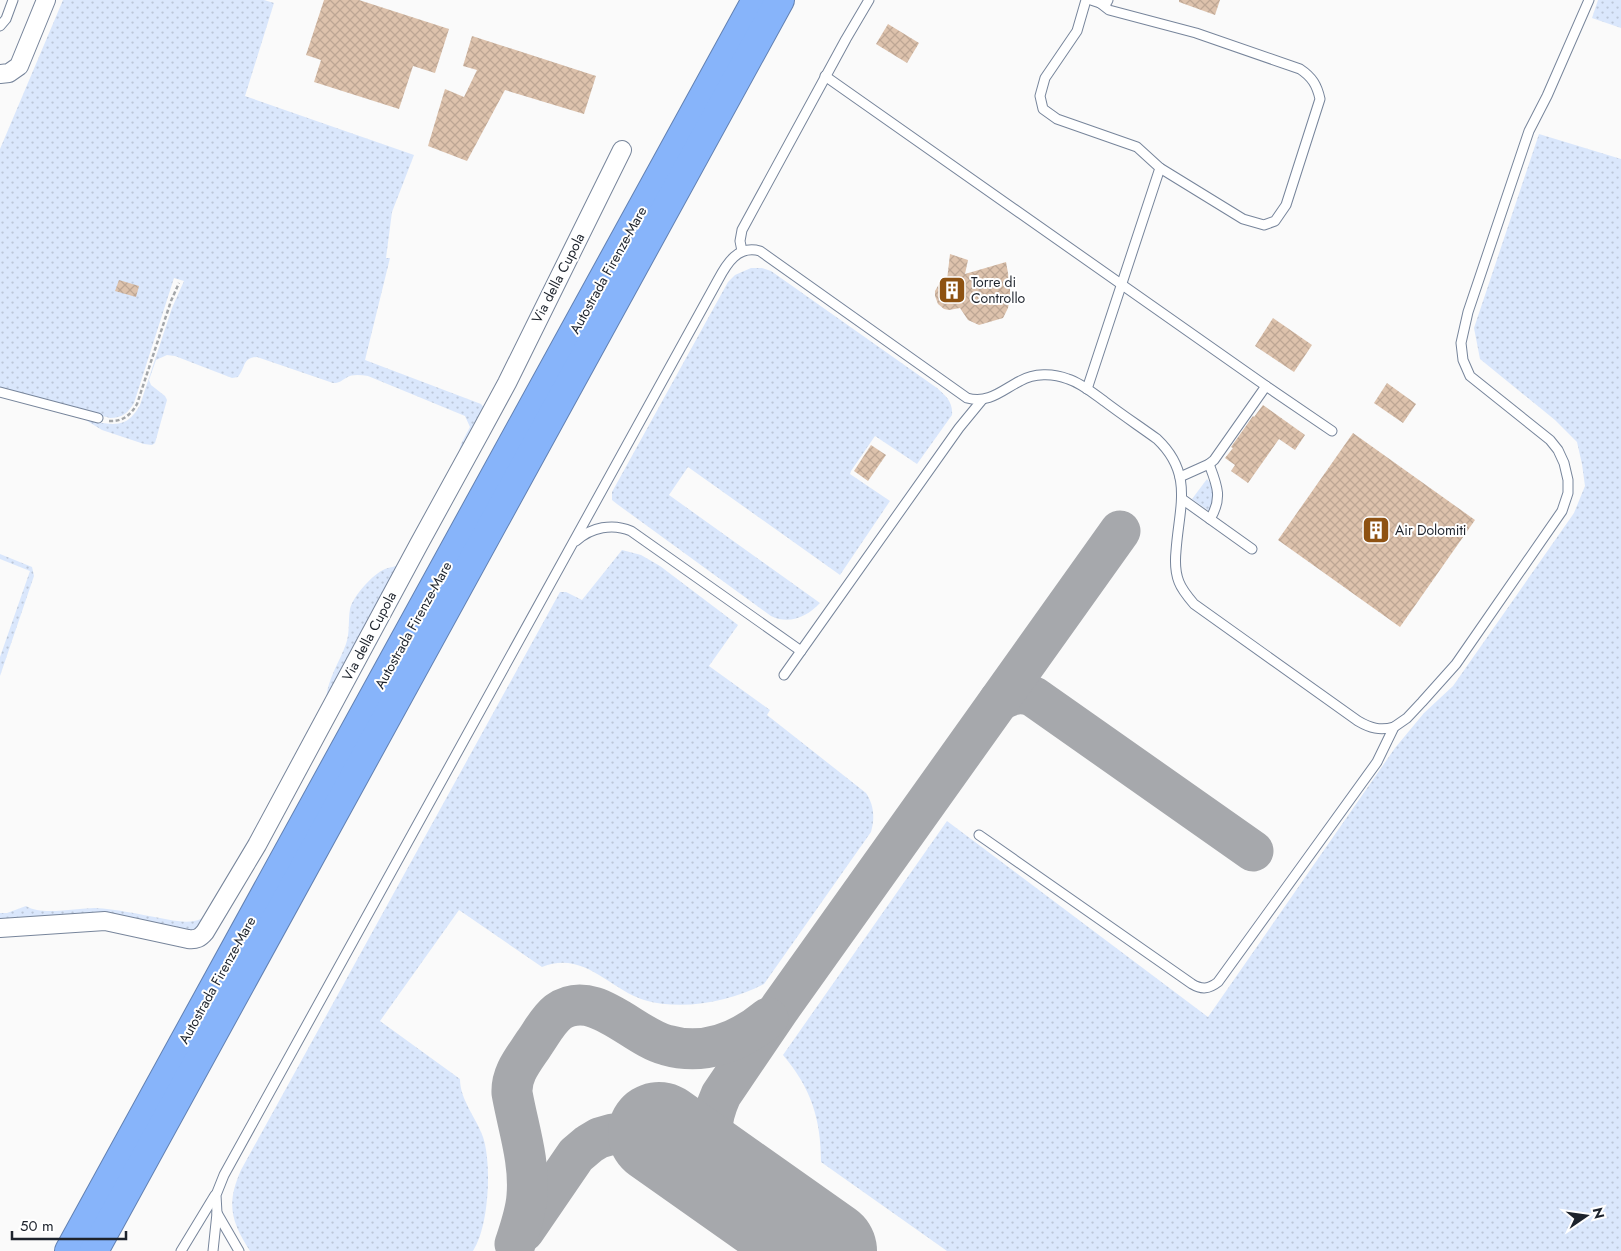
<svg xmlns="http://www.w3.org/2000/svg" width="1621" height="1251" font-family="Jost,sans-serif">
<defs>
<pattern id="grass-dots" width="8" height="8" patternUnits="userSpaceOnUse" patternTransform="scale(1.25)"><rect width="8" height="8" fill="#dae7fc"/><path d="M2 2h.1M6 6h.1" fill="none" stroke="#bbc6d8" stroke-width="1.8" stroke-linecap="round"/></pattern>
<pattern id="building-cross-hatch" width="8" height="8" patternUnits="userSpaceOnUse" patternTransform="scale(1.25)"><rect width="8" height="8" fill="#ddc2ac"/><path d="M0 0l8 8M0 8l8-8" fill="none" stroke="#bda694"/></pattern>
</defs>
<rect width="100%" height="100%" fill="#fafafa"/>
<g fill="url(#grass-dots)">
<path d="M63,0H264L274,3L245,96L414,155L392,212L386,258H390L365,360L481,404L485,409L215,912L193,932L0,922V913H7L26,906C42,916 76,908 95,908C116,909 138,914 160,918C171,920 183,923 194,921C204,920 209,911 214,904L279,791L326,699C328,678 339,663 346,644C350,633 348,621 350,609C353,596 373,574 385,569C391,567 395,567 400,564L457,458L461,444L470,427L465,416L368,376C360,375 352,374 346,378C341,381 339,383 333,383L257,357C242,358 246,367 238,377L232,378L175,356L167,355L156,360L149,380L151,385L165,396L167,400L155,443L152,445L144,444L102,430L84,419L68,414L0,397C27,399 102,432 124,422C131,419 136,412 140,405L172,308L184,281L174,278L134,403C128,413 122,418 110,418L0,389V149Z"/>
<polygon points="1598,0 1621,0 1621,28 1592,18"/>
<path d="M1539,134L1621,159V1251H947L821,1162C821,1119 811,1088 783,1055L947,821L1208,1017L1395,748L1424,713L1453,686L1574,513L1585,486L1582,464L1577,442L1555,420L1480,359L1474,328Z"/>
<path d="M751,268H762L771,271L937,388C946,396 953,402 952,415L917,464L875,436L851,471L850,474L890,501L840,575L688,467L669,495L820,603C807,617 789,625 771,616L617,504L612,500V492L728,282L735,275Z"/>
<path d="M1207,479C1215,488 1216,500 1209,511L1192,499Z"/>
<path d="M622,550L641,555L660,566L738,625L709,666L770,710L767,715L866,793C874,805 875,818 871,832L764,984C730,1002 682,1011 644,1000C609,989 584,950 542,967L459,910L380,1021L460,1079C460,1100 476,1117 483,1137C492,1164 489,1227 473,1251H250C231,1221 226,1204 241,1170L560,592H566L582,600Z"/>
<polygon points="0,554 32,567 34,576 0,676 0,657 30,571 0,559"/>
</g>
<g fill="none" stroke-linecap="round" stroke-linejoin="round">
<g stroke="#a6a8ac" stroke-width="41">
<path d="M999,701C1011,694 1021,691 1034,697L1253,851"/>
<path d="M777,1216C735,1182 693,1157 721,1095L780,1008L1120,531"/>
<polyline points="524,1231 576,1155 589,1144 599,1138 613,1134 629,1132 655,1135 673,1143"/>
<path d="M515,1244C520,1229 526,1212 527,1196C530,1161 518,1127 512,1093C511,1073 524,1059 535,1042C542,1032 548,1020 558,1012C594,987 632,1036 666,1045C704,1056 739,1042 768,1018"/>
</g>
<polyline stroke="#a6a8ac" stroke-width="102" points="659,1133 826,1251"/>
</g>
<g fill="url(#building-cross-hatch)">
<polygon points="324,0 359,0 449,29 435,73 413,66 399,109 314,82 321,60 306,55"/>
<polygon points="1179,0 1220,0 1215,15 1179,2"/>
<polygon points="888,24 919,43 907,63 876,44"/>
<polygon points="472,36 596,76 584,114 505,90 467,161 428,146 445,89 464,97 477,70 463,66"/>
<polygon points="950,254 968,260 965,274 1006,262 1010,284 1010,297 1008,308 1003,318 979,325 968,320 960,308 949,310 944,309 938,304 935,296 935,291 939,284 947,280"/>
<polygon points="119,280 139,286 136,297 115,291"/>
<polygon points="1273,318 1312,345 1294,372 1255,346"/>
<polygon points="1387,383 1416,404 1403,423 1374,403"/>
<polygon points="1263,405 1305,435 1295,450 1279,439 1248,483 1231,471 1235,465 1225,458 1233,448 1231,447 1253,416 1254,417"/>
<polygon points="1353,433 1475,520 1400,627 1278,540"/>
<polygon points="871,445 886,455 868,481 854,471"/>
</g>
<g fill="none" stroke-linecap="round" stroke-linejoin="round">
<g stroke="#77859b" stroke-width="11">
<g id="lane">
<polyline points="1086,0 1077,31 1045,78 1040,96 1043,109 1057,119 1137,147 1160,168 1087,389"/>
<polyline points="1091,0 1100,3 1107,2 1108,0"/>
<path d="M1100,3L1109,10L1196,33L1300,69C1312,77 1317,85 1320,99L1286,205L1275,221L1264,225L1243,219L1160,168"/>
<polyline points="0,26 6,19 13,0"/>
<polyline points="825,76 1266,386 1214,460 1209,464 1180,477"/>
<polyline points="742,251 740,241 742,230 846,39 869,0"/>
<polyline points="1266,386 1332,431"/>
<polyline points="0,392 98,418"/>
<path d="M1209,464C1217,485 1223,498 1210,519"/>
<polyline points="1182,499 1252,549"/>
<path d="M576,541C591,527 613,523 631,531L801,651"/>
<polyline points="784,675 959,428 982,400"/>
<path d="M979,835L1192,984C1202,990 1209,989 1218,982L1377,762L1394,727L1407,718L1422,702L1456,664L1562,511L1568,493V480L1564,463L1558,450L1550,440L1470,376L1463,360L1461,343L1468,312L1529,131L1547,96L1589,0"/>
<polyline points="217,1213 239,1251"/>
<polyline points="181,1251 215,1195"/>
<path d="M213,1251L217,1213L216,1195L224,1175L718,280C727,263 738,245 760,251L967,398C989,404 1002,390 1020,381C1034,373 1053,373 1068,379C1081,383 1093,393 1104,401C1121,414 1139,426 1157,439C1194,474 1179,507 1176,551C1175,561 1175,572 1179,582C1182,590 1188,597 1194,604L1358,721C1370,728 1380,731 1394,727"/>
</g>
</g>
<g stroke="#77859b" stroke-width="20">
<g id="street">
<polyline points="0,74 9,73 19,66 46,0"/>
<path d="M0,928L105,921L188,939C196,940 200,938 205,932L257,845L419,544L481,431L507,383L622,150"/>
</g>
</g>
<g stroke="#6281b2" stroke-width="30">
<g id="highway">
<polyline points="69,1251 756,0"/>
<polyline points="94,1251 780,0"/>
</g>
</g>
<path stroke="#a3a6a9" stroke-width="2.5" stroke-dasharray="4 2.5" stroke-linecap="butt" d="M109,421C122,422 131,415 137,404L171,301L179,283"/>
<use href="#lane" stroke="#fff" stroke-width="9"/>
<use href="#street" stroke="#fff" stroke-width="18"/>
<use href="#highway" stroke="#87b4fa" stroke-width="28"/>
</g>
<defs>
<g id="building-square" transform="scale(1.4375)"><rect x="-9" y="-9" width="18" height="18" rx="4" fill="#8e5212" stroke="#fff"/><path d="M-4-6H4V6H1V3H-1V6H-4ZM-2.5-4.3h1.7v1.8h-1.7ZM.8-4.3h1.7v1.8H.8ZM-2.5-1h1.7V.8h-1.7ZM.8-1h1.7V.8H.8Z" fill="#fff"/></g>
</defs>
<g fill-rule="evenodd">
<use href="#building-square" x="952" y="290"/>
<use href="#building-square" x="1376" y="530"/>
</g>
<g text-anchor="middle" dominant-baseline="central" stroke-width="4" stroke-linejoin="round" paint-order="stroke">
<g font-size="14" fill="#1d232c" stroke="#fff">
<text transform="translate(608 270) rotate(-61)">Autostrada Firenze-Mare</text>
<text transform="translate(558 278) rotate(-63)">Via della Cupola</text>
<text transform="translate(413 625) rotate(-61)">Autostrada Firenze-Mare</text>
<text transform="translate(369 636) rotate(-62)">Via della Cupola</text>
<text transform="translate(217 980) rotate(-61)">Autostrada Firenze-Mare</text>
</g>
<g font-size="14" fill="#1d232c" stroke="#fff" text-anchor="start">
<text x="971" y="282">Torre di<tspan x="971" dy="16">Controllo</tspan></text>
<text x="1395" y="530">Air Dolomiti</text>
</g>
</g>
<g transform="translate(1586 1216) rotate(77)" stroke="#ffffff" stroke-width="4" paint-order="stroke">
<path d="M0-4L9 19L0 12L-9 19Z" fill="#1d232c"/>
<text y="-8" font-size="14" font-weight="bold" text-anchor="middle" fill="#1d232c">N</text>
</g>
<path d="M12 1231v8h114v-8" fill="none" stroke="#1d232c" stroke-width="2.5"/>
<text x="20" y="1231" font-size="15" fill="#1d232c" stroke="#ffffff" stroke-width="4" paint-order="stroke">50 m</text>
</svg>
